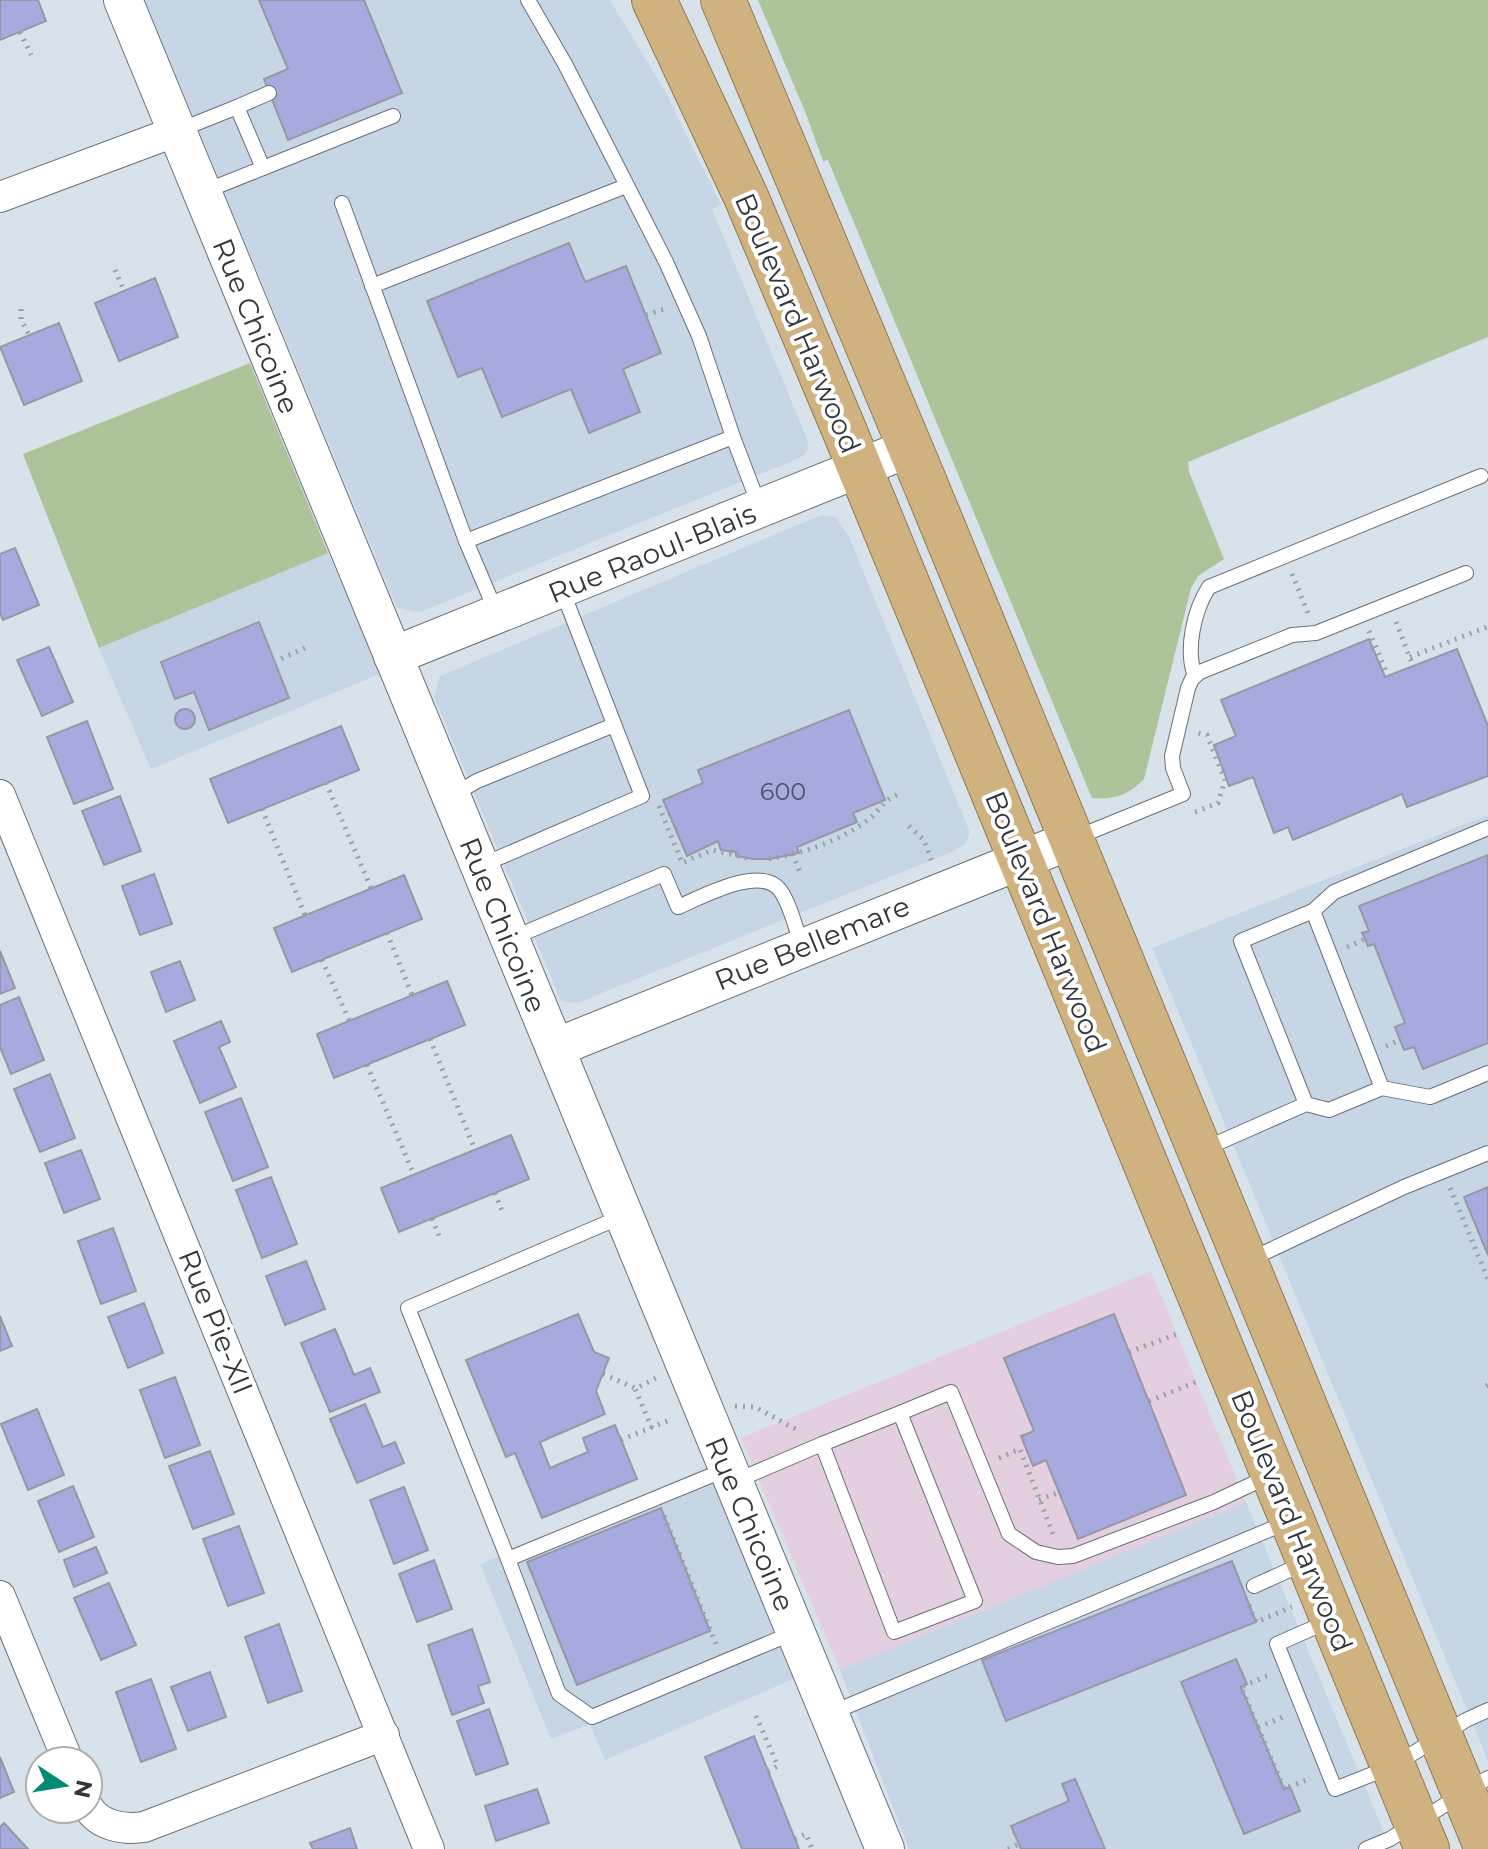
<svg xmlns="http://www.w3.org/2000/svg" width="1488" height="1849" font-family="Montserrat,sans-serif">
<rect width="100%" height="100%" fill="#d8e2ea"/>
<g fill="#c6d6e4">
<polygon points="145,0 610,0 666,93 721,205 712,209 807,439 808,449 803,456 790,462 420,612 397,608"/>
<polygon points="821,515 836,517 850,539 969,830 969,836 965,844 952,852 577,1003 561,1001 434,697 440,676"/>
<polygon points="328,553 382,673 151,769 99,648"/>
<polygon points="1488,815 1488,1761 1152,948"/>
<polygon points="708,1467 796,1678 605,1760 590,1724 551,1739 480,1564"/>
<polygon points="1246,1502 1391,1849 909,1849 840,1670"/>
</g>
<polygon fill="#e3cfdf" points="1151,1271 1246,1502 840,1670 741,1438"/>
<g fill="#adc399">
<path d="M758,0H1488V337L1188,462L1189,472L1224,559L1198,576L1191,588L1144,779C1129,795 1114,800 1092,798L828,160L823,161L806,114Z"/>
<polygon points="250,363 328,553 99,648 23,454"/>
</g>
<g fill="#a6aadf" stroke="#9798a3" stroke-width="2">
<polygon points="0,0 38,0 46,21 0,40"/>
<polygon points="259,0 364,0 402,93 288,140 264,79 288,69"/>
<polygon points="569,243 585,282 626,266 661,353 623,369 640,412 589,433 571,389 502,417 482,368 458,377 427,301"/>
<polygon points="155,278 178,337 119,361 95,303"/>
<polygon points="59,323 82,381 24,405 0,347"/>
<polygon points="15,548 39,605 3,620 0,613 0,554"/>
<polygon points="259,622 289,698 209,730 194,692 175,699 161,662"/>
<polygon points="1369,639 1385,677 1457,649 1488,726 1488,776 1407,807 1402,794 1293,840 1288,827 1274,833 1253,777 1229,786 1214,745 1236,736 1221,700"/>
<polygon points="49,647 73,702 42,716 17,660"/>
<circle cx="185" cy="719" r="10"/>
<polygon points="849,710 885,800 853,813 857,822 797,847 799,853 770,859 753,859 736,856 736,852 721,850 718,841 687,856 663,800 703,783 698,770"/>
<polygon points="87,721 113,789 74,804 47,737"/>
<polygon points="341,726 359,770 228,823 210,779"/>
<polygon points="120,796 141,851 104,865 82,811"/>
<polygon points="1488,855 1488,1043 1423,1069 1414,1047 1404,1050 1400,1040 1395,1027 1405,1023 1374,944 1368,946 1365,939 1362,933 1369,931 1359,906"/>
<polygon points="154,874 172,924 140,935 122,886"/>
<polygon points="404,875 422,919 292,972 274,928"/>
<polygon points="0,951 15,988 0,994"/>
<polygon points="180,961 195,1000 166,1012 151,972"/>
<polygon points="447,981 465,1025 334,1078 317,1034"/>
<polygon points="19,997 44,1060 11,1074 0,1047 0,1005"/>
<polygon points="221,1021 230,1042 219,1047 236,1087 200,1103 174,1041"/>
<polygon points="50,1074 75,1138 40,1152 14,1089"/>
<polygon points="241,1098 268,1167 233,1181 205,1112"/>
<polygon points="511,1135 529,1179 399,1232 381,1188"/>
<polygon points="81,1150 100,1199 64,1213 45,1163"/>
<polygon points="271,1177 297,1244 262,1258 236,1190"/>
<polygon points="1488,1187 1488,1255 1464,1197"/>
<polygon points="113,1228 136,1291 101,1304 78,1241"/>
<polygon points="306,1261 325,1309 285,1325 266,1276"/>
<polygon points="144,1303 163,1353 128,1368 108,1317"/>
<polygon points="578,1314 594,1352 609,1358 596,1391 605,1414 540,1442 550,1468 588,1452 583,1438 615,1425 637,1479 542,1518 515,1453 506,1457 466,1360"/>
<polygon points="1114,1314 1186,1495 1078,1539 1046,1460 1033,1466 1021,1436 1034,1431 1004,1358"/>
<polygon points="0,1316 12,1346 0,1351"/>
<polygon points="335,1329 354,1375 370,1368 380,1392 330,1412 301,1343"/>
<polygon points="175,1377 200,1445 165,1458 140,1390"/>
<polygon points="365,1404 383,1447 395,1442 404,1463 357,1483 330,1419"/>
<polygon points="37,1409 64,1475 28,1490 1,1424"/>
<polygon points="210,1451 234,1514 193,1529 169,1466"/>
<polygon points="73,1486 94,1537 59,1552 38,1501"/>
<polygon points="404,1487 428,1550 394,1564 370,1500"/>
<polygon points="661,1508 710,1631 577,1685 527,1562"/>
<polygon points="239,1526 264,1593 228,1606 203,1539"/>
<polygon points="96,1547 107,1573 74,1587 64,1560"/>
<polygon points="434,1560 452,1609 417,1622 399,1574"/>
<polygon points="1232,1561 1256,1622 1006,1721 982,1660"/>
<polygon points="109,1583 136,1645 101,1660 74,1598"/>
<polygon points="279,1624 302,1691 268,1703 245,1637"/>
<polygon points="472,1629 490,1682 478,1686 484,1703 452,1715 428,1645"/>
<polygon points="1236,1659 1247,1684 1241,1687 1284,1789 1290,1787 1300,1811 1244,1834 1181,1682"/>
<polygon points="210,1672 226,1717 188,1731 171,1687"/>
<polygon points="151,1679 176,1749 141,1762 116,1692"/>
<polygon points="489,1709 508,1764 476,1775 457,1721"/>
<polygon points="754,1736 768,1771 799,1849 742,1849 705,1757"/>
<polygon points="0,1757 14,1792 0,1798"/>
<polygon points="1075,1779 1105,1849 1021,1849 1011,1826 1069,1801 1062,1784"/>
<polygon points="537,1789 549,1823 496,1841 485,1806"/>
<polygon points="4,1823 28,1849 0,1849 0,1827"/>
<polygon points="350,1828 357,1849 313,1849 310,1843"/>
</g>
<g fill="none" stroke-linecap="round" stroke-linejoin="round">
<g stroke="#687078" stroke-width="16">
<g id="service">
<polyline points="528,0 565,64 666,262 699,336 733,437"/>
<polyline points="237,107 269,93"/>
<polyline points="177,131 237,107 263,168 203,192"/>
<polyline points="263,168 393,116"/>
<polyline points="342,203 466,541"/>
<polyline points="372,286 626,186"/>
<polyline points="497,614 466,541 733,437 759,505"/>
<path d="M1195,676C1185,650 1194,610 1209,587L1481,476"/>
<polyline points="451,796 477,781 614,725"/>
<polyline points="1075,838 1183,794 1173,768 1172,756 1188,688 1192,679 1200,672 1292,635 1316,633 1466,573"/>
<polyline points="482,865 642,796 562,590"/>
<polyline points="1313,911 1334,892 1488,828"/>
<path d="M510,939L664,874L678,907C702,897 764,862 782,893C792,909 796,930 802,947"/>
<polyline points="1382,1088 1430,1097 1488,1073"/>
<polyline points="1204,1149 1306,1104 1329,1110 1382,1088 1313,911 1241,941 1306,1104"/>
<polyline points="1251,1259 1404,1187 1488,1153"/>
<polyline points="822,1444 900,1413"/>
<polyline points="727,1469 508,1559 559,1694 592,1717 795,1632"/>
<polyline points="733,1482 822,1444 894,1632 975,1601 900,1413 951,1392 1009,1534 1036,1552 1058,1557 1073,1556 1214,1502 1269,1476"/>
<polyline points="508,1559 408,1308 623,1216"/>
<polyline points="1254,1586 1305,1563"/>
<polyline points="1329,1621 1277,1644 1335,1789 1393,1766 1466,1720 1488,1710"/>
<polyline points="831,1713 1288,1522"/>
<polyline points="1366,1849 1390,1839 1488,1778"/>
</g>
</g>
<g stroke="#687078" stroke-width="32">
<g id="minor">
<polyline points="0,197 177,131"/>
<polyline points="0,795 429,1849"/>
<polyline points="0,1596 68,1761"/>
<path d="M88,1807C99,1826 124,1830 144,1827L384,1735"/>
</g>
</g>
<g stroke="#687078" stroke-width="40">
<g id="tertiary">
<polyline points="123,0 885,1849"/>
<polyline points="393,656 909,448"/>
<polyline points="555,1048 1071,840"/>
</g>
</g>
<g stroke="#917a53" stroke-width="46">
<g id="trunk">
<polyline points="654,0 747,199 845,432 1427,1849"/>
<polyline points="723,0 925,483 1487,1849"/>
</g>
</g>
<g stroke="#9aa2a8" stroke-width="5" stroke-dasharray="2 6" stroke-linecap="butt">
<polyline points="20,32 31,55"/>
<polyline points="115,270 124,291"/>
<polyline points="21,309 21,319 29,335"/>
<polyline points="646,315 664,309"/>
<polyline points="1292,574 1308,613"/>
<polyline points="1396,622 1413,666"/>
<polyline points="1369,631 1388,676"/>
<polyline points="1410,657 1487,627"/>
<polyline points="274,662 307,647"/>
<polyline points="326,783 371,888"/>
<polyline points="659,806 682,863 712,850 747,858"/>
<polyline points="262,809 305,915"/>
<polyline points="1195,812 1218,803 1225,780 1207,735 1198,733"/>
<polyline points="909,826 924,840 932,862"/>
<polyline points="792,854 801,874"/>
<path d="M769,859C803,853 841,841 869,819C881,810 882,801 897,795"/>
<polyline points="387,933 412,995"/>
<polyline points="1347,947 1365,939"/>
<polyline points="322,960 349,1020"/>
<polyline points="430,1039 475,1150"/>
<polyline points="1386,1046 1400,1040"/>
<polyline points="367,1065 414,1175"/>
<polyline points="1450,1188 1488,1279"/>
<polyline points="495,1193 502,1211"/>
<polyline points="432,1219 440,1238"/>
<polyline points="1129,1352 1177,1334"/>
<polyline points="603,1374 635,1388"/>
<polyline points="1486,1386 1488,1385"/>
<polyline points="1149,1401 1196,1382"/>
<polyline points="735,1406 755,1407 799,1431"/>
<polyline points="652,1428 635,1389 658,1377"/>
<polyline points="621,1440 672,1419"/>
<polyline points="999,1458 1020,1449 1053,1534"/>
<polyline points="1039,1500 1059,1492"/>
<polyline points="664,1516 716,1644"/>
<polyline points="1249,1605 1256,1622 1292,1607"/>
<polyline points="1267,1676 1241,1687 1284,1789 1309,1779"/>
<polyline points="756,1716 778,1766 768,1771"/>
<polyline points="1258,1727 1283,1717"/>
<polyline points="795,1839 806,1834 812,1849"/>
<polyline points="1008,1849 1019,1844"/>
</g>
<use href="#service" stroke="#fff" stroke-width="14"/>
<use href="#minor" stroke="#fff" stroke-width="30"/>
<use href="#tertiary" stroke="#fff" stroke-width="38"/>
<use href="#trunk" stroke="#d0b280" stroke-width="44"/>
</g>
<g text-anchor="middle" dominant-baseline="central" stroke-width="8" stroke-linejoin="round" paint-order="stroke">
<g font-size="24" fill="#4f5363">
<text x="783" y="791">600</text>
</g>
<g font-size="28" fill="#32363a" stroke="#fff">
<text transform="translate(798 323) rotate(67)">Boulevard Harwood</text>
<text transform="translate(256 326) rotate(68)">Rue Chicoine</text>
<text transform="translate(652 553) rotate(-22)">Rue Raoul-Blais</text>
<text transform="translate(1046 922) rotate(68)">Boulevard Harwood</text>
<text transform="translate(503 925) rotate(68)">Rue Chicoine</text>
<text transform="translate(812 943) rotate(-22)">Rue Bellemare</text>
<text transform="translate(216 1322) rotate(68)">Rue Pie-XII</text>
<text transform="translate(1292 1521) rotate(68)">Boulevard Harwood</text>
<text transform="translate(750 1524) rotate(67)">Rue Chicoine</text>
</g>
</g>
<g transform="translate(64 1785) rotate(102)"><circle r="38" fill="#ffffff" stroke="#adafb0" stroke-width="2"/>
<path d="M0-6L14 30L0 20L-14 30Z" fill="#008b73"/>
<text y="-12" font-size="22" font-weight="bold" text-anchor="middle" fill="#32363a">N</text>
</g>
</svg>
